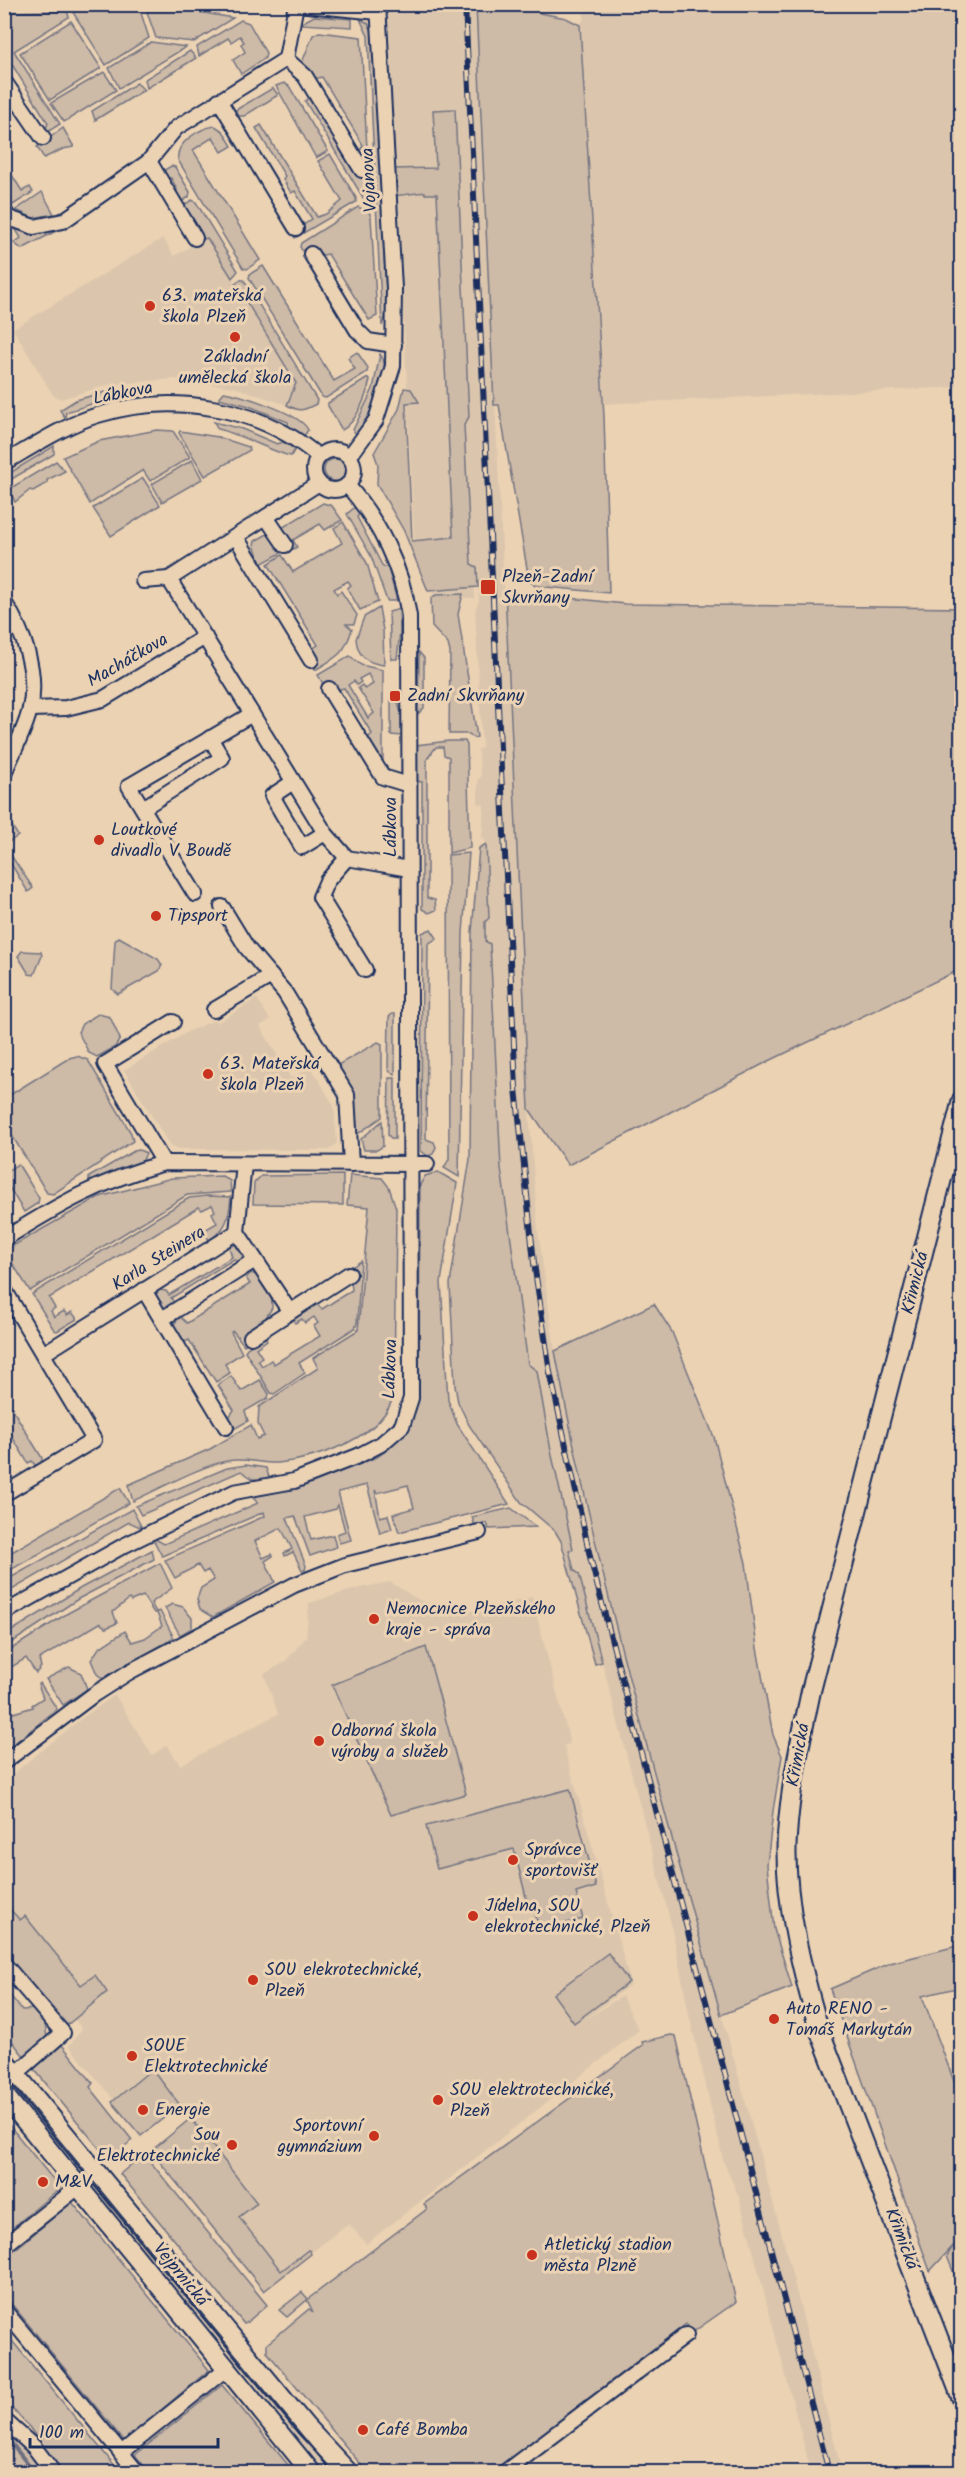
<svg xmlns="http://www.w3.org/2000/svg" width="966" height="2477" font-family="Kalam,sans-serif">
<rect width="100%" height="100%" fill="#ebd2b3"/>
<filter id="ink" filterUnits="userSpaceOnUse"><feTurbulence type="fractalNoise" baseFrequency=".0167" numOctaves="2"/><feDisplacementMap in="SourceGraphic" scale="12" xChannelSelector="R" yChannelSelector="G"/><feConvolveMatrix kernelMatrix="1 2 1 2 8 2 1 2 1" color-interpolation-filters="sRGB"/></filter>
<g filter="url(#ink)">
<g fill="#dbc6ad">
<polygon points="394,4 476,5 529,1109 538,1230 555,1351 574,1453 608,1599 784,2242 842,2472 811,2472 739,2197 724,2163 690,2019 671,1924 579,1574 574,1570 569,1550 573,1549 551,1451 537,1371 528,1364 501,1168 490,944 485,941 485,922 489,918 485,840 482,839 484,805 478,804 478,779 481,778 478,749 482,748 475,611 479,600 477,568 474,570 475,598 434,598 414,538 398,196 388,44 373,8"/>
<polygon points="583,5 961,5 961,387 604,404 580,25 584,18"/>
<polygon points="207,237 296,383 287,405 234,387 174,379 108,385 61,399 53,395 13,329 163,238 174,256"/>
<polygon points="257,998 270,1020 260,1026 291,1078 311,1067 326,1092 334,1106 337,1143 329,1150 177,1149 170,1146 124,1070 189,1031 215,1020 217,1023"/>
<polygon points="390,1582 419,1600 464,1613 532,1597 570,1743 564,1746 631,1984 586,2019 622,1996 639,2030 366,2244 349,2224 281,2275 226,2206 194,2121 152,2070 114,2100 69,2046 82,2029 5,1930 5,1780 82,1718 115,1695 152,1755 167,1745 180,1765 278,1714 264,1674 285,1662 306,1637 309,1603 355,1589"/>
<polygon points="17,2082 87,2167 76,2176 6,2090"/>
<polygon points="98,2182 225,2336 215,2345 88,2190"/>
<polygon points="235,2348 339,2472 318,2472 224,2356"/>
</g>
<g fill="#cdbaa7" stroke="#747482" stroke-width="1.5" fill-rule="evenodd">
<polygon points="476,5 536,5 540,13 566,18 580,25 604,416 609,593 535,586 529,580 499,405 494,405"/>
<polygon points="140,10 149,38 106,65 74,14 75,11"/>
<polygon points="150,10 187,10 233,18 194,42 156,38 147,12"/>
<polygon points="67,11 69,17 14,51 60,124 44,134 48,123 5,53 5,12"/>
<polygon points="314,16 352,19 352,27 300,24"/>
<polygon points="360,19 368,23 373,33 387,312 382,326 368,36"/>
<polygon points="241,20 249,23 266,53 265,58 241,74 233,60 245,52 241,44 244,42 240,36 231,42 228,38 199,56 197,47"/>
<polygon points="71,21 101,68 50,100 20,53"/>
<polygon points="319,32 361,37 370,205 368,206 305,101 309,98 358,177 366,169 358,154 363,145 322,77 314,79 301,65 313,35"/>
<polygon points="151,42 186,47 119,88 109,68"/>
<polygon points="190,51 196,58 147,88 145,79"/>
<polygon points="104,72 116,90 64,122 51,103"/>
<polygon points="137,83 144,90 95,120 92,111"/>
<polygon points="284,83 289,86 328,151 316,158 276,86"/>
<polygon points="273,88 278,95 244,116 239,116 234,111"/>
<polygon points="455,109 469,417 464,425 471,564 477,567 478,587 428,591 404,531 377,484 378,464 374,453 399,409 404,388 411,389 419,402 406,403 412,541 453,537 437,194 425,194 425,192 394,196 393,169 436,168 433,110"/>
<polygon points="261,125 317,217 326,214 342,201 318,161 330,154 356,198 356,202 295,238 292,233 312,219 295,191 291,193 283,179 285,176 256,128"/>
<path d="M215,126L223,131L232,146L222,152L213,137L193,150L260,260L247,269L243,268L178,160C175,143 200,128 215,126Z"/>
<polygon points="63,128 74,147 63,149 44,158 37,147"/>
<polygon points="5,164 22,191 30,187 33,192 13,205 5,194"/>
<polygon points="171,166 175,167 190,192 189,197 181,202 176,194 177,189 171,178 166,178 163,171"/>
<polygon points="42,192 54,214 33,218 16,210"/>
<polygon points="192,200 196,202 238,271 232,278 207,238 204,239 183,206"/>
<polygon points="358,207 369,212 371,217 377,316 369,320 328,254 323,255 316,251 306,257 300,247 301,243"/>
<polygon points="13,226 34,232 56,231 22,249 14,243 21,238 15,228 7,232 5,229"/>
<polygon points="263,266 334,381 355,369 348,358 357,352 368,368 367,372 326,398 322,397 249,278 250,274"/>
<path d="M240,280H244L317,400L316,404C303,411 300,412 287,405L296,383L235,283Z"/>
<path d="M380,354C395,372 368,418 356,434L353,430L373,389Z"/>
<path d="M368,378L370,380C366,397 357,422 342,430L328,406V403Z"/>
<polygon points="105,392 111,398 66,412 65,418 60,410 76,400"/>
<path d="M224,392C242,395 302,414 308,430L304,436L288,428V422L249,406L219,398Z"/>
<path d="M214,422L242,429L277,444L283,442L295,449L291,456C284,457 235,432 218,429Z"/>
<polygon points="157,430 173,431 190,457 150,481 143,470 90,504 63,457 99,441"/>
<polygon points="180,431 218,437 249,447 250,450 205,476 179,433"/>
<polygon points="54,446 54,454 5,483 5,476"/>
<circle cx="335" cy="470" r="11"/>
<polygon points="192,460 202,479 162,502 152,484"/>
<polygon points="56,461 65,471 47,480 47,483 33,491 30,490 15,502 9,489"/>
<polygon points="143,478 160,505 111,536 93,508"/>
<polygon points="323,503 332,506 342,520 325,530 320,524 293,540 297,547 292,550 280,529"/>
<polygon points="355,507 360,513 357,517 383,567 388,567 397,601 387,601 371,556 347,514"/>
<path d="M343,522L367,563L378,602L360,610L347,588L351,585L348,581L334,589L337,594L341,591L357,615L354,624H346L352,629C345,654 337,657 315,670L310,662L312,649L318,645L268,564L282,555L293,572L342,543L334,528Z"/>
<polygon points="269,533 281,553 261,564 254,545 255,541"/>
<polygon points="505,591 625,604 961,608 961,969 769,1061 568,1165 529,1109"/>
<polygon points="463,594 458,614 477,737 474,738 469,734 449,734 450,652 448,644 432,627 431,598 436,595"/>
<path d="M379,608L383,630L384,665C367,663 358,657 356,639L364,617Z"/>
<polygon points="399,609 400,631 397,659 391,659 389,612"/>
<polygon points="419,652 424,658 424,708 418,714"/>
<path d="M350,656L361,665L383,670V768L366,740L372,734L344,688L337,690L326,689L318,675ZM368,674L373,684L365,689L362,685L358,688L374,713L368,718L348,685L354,681L357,685L361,682L359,679Z"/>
<polygon points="391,697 397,698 402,717 403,736 391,735"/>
<polygon points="449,741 465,741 467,745 470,848 449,853 449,757 444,755 443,747 436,747 427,759 427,898 435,900 436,910 429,913 422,909 422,782 416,781 416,745"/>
<polygon points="5,814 18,836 6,844 6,848 33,888 28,892 5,854"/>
<polygon points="486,844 489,918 485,922 485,941 490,944 501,1168 528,1364 537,1371 551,1451 573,1549 569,1550 574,1570 579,1574 602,1662 595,1664 561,1541 555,1531 521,1502 469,1425 458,1402 455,1386 450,1284 470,1159 472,932 479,848"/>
<polygon points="469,853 463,933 459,1177 444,1168 449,1159 448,855"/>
<polygon points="431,929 437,938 428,944 426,1139 434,1142 436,1147 433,1154 428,1156 421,1151 422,933"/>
<polygon points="119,937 158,959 162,965 159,971 118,994 112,989 115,941"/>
<polygon points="22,951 41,952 42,956 34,975 29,974 18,956"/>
<polygon points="98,1014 110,1017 120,1039 115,1047 97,1057 89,1053 78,1032 82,1024"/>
<polygon points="392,1014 395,1014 395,1074 390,1072 388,1068 389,1017"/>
<polygon points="378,1042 382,1044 382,1117 356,1135 354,1101 336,1066"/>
<polygon points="77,1056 88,1060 131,1133 133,1141 53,1194 47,1193 5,1124 5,1098 69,1058"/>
<polygon points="389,1078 395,1078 395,1139 392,1139 388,1135"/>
<polygon points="382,1121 383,1146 377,1150 364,1150 361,1139"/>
<polygon points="139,1150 146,1153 143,1160 136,1165 89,1181 89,1177 134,1151"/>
<polygon points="18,1164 39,1198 38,1203 24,1212 5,1181 5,1172"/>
<polygon points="438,1172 457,1183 441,1282 448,1400 457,1424 509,1504 399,1532 393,1514 414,1508 408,1485 377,1493 375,1490 380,1517 388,1515 392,1529 380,1533 367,1485 338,1492 351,1540 339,1543 337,1534 345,1531 338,1505 336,1509 305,1517 311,1540 333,1535 336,1547 310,1556 295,1516 287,1518 306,1566 305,1570 302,1570 293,1552 285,1556 284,1553 292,1549 281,1528 255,1541 263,1558 272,1554 273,1556 265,1561 275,1582 213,1617 200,1609 197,1599 201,1588 214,1580 208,1570 203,1573 198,1565 175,1578 165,1560 265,1516 264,1512 162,1556 152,1537 164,1544 258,1503 249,1494 293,1490 377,1457 390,1448 410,1422 416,1407 419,1376 420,1185 425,1176"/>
<polygon points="343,1175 343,1205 253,1204 254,1183 261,1176"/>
<path d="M350,1175L382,1178L389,1187L396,1208L394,1393C385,1437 317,1459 278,1463C261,1464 244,1457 227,1461C197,1467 162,1488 133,1501L128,1485L210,1449L251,1425L257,1439L264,1436L258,1424L259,1407L318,1368L313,1358L358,1330L369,1207L347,1205Z"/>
<polygon points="222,1176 230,1181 231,1192 187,1195 30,1291 9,1258 9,1248 99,1197 172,1178"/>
<path d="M207,1196L231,1197C229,1218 227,1229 209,1240L203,1231L217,1223L212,1213L215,1211L212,1205L202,1210L199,1207L49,1298L55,1308L51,1311L54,1317L64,1311L67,1315L72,1312L77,1319L57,1331L54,1330L32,1294L189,1198Z"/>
<polygon points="234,1245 238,1245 246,1254 245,1261 238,1265 234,1259 171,1298 175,1304 167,1310 162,1309 155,1297 159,1290 166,1291 169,1295 232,1257 229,1247"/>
<polygon points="361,1261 357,1323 355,1328 299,1363 305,1373 274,1394 271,1393 245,1351 247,1348 265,1337 267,1340 256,1348 262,1357 258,1360 262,1366 271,1360 274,1364 320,1336 314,1326 318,1323 314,1317 305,1323 302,1319 295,1323 293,1320 310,1309 309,1306 315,1302 322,1309 352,1290 351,1281 357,1276 352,1267"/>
<path d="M251,1273C263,1276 273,1295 272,1308L265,1319L246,1330L251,1341L244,1345L233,1331L231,1332L242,1353L225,1364L230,1373L216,1382L189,1340L185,1342L181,1337L178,1338L173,1325L180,1317L187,1323L250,1284L246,1278Z"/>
<path d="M654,1304L672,1332L714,1437L746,1563L757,1648L773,1735L782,1756L773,1811L767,1865L774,1929L792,1987L721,2015C660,1796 597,1576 555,1351Z"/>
<polygon points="231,1376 241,1391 260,1380 269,1394 268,1398 245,1411 248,1421 225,1434 221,1432 231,1426 229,1417 234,1410 218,1385"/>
<polygon points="5,1397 42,1458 41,1466 37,1468 32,1461 28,1463 5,1425"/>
<polygon points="246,1465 266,1468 270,1480 253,1479 241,1471 141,1515 136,1506 227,1468"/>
<polygon points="120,1488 129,1503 5,1573 5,1556"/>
<polygon points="511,1508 536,1527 489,1529 487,1523 475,1526 472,1517"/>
<polygon points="132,1509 142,1528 129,1522 5,1594 5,1581"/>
<polygon points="152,1550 154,1559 78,1599 5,1647 5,1635 81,1588"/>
<polygon points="160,1563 172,1588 151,1603 156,1612 160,1611 174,1638 103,1679 97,1674 91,1660 99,1648 125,1631 132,1642 145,1638 162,1626 157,1613 154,1613 143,1596 131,1601 129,1599 113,1612 117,1623 106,1628 100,1623 39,1659 41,1667 36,1673 26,1658 5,1671 5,1653 68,1613"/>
<polygon points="172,1604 183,1607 192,1618 192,1628 180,1635 165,1608"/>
<polygon points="426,1647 466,1794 391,1815 332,1685"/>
<polygon points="69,1667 81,1673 87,1689 63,1705 46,1679"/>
<polygon points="40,1683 57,1709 5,1751 5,1707 8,1705 13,1713 33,1707 32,1705 43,1698 38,1684"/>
<polygon points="570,1789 596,1887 576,1893 583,1919 539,1930 533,1904 528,1905 514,1849 437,1869 426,1826"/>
<polygon points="4,1903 20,1920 25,1916 81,1985 95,1975 107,1992 66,2026 5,1954"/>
<polygon points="961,1945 961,1987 922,1996 961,2100 961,2291 947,2256 954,2245 930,2271 830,1989 890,1963"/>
<polygon points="608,1953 629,1982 574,2023 553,1994"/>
<polygon points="4,1988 22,2010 34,2009 45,2024 47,2038 26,2055 23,2055 5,2032"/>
<polygon points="671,2035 676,2036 736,2302 693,2332 686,2324 492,2472 367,2472 267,2352 267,2344 309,2309 313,2312 307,2300 287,2317 279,2310 302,2292 308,2299 427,2209 424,2204 643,2045 642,2042"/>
<polygon points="62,2045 93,2083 90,2087 132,2140 109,2160 34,2069"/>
<polygon points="152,2069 180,2105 141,2136 112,2102"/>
<polygon points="191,2118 257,2203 239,2217 281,2271 308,2250 310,2251 311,2254 264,2291 151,2151"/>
<polygon points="5,2120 60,2188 5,2234 4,2234"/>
<polygon points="144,2154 267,2305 246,2323 244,2324 120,2174"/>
<polygon points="72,2202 209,2370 124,2441 5,2296 5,2258"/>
<polygon points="4,2331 120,2472 60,2472 30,2428 5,2401"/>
<polygon points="222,2385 294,2472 149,2472 135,2455"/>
<polygon points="4,2428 27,2448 44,2472 5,2472"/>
</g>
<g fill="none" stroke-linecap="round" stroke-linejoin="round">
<polyline stroke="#6d6f80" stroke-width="4" points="4,2434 34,2472"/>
<g stroke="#1b2f5e" stroke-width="18">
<g id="minor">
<polyline points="296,4 286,59 305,76 362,170"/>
<polyline points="297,4 378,12"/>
<polyline points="4,81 43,138"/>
<polyline points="219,100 296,228"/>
<polyline points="149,161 195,238"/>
<polyline points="4,211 9,218 34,227 63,221 148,162 176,128 286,59"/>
<polyline points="311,254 357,330 368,341 394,345"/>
<circle cx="334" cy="470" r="20"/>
<polyline points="349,457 376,420 393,366 394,288 378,4"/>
<path d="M4,463C35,445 65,425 98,415C171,392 260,406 319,457"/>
<polyline points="319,483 169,579 325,833 347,858 409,869"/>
<polyline points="266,517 285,545"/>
<polyline points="236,537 311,660"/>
<polyline points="143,581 169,579"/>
<path d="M4,602C24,632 38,672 30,709C25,731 12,753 4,774"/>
<polyline points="329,689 383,777 409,785"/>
<polyline points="30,709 66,708 103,699 205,637"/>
<polyline points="293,782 272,796 302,847 325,833"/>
<polyline points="143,808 222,758 210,738"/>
<polyline points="347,858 327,881 320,897 365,970"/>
<polyline points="195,894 129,786 252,714"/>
<polyline points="222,907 247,948 285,993 347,1095 351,1164"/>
<polyline points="214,1010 271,976"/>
<polyline points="164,1163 105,1064 173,1022"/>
<polyline points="237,1232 290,1312"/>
<path d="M4,1239C60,1204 100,1181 164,1163L427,1164"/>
<polyline points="4,1289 94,1440 4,1494"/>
<polyline points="144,1290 226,1427"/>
<polyline points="162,1319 255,1260"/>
<polyline points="251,1337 349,1274"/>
<polyline points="43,1354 237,1232 244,1164"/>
<path d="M4,1613L123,1546L234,1492L294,1481L358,1456L381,1444L402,1426L411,1398L409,616C402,568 379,521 347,485"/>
<polyline points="4,1762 93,1695 129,1672 294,1585 345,1565 479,1532"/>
<polyline points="4,1964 63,2033 4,2084"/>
<polyline points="4,2246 96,2173"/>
<polyline points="4,2310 137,2472"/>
<polyline points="4,2420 34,2447 53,2472"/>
<polyline points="121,2453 227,2368"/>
<polyline points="505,2472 686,2335"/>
</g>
</g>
<g stroke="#1b2f5e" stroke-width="22">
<g id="major">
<path d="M962,1100L811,1691C801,1739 790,1787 787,1836C783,1896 802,1971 819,2029L962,2399"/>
<polyline points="4,2060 306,2427 348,2472"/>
<polyline points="4,2095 311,2472"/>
</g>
</g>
<use href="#minor" stroke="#ebd2b3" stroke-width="14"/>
<use href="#major" stroke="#ebd2b3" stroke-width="18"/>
<polyline stroke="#1b2f5e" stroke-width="1.5" points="4,2073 332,2472"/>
<g stroke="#1b2f5e" stroke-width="6">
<polyline id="rail" points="465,4 516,1088 534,1263 550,1372 591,1561 829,2472"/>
</g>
<use href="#rail" stroke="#ebd2b3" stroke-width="4" stroke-dasharray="11" stroke-linecap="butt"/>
</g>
</g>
<g fill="#c8321e" stroke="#ebd2b3" stroke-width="2">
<circle cx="150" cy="306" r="6"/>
<circle cx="235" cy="337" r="6"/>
<rect x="480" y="579" width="16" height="16" rx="3"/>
<rect x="389" y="690" width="12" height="12" rx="3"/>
<circle cx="99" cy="840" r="6"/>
<circle cx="156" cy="916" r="6"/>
<circle cx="208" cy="1074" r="6"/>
<circle cx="374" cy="1619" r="6"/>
<circle cx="319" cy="1741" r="6"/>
<circle cx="513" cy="1860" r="6"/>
<circle cx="473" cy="1916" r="6"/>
<circle cx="253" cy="1980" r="6"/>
<circle cx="774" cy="2019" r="6"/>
<circle cx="132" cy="2056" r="6"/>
<circle cx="438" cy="2100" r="6"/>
<circle cx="143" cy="2110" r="6"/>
<circle cx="374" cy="2136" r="6"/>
<circle cx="232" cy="2145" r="6"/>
<circle cx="43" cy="2182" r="6"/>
<circle cx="532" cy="2255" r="6"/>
<circle cx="363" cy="2430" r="6"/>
</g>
<g text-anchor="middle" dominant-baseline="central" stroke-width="6" stroke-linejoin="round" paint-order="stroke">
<g font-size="18" fill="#1b2f5e" stroke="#ebd2b3">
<text transform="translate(370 180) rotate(-93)">Vojanova</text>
<text transform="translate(123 394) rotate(-11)">Lábkova</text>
<text transform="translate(128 661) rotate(-30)">Macháčkova</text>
<text transform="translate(391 827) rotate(-90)">Lábkova</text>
<text transform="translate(159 1259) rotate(-32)">Karla Steinera</text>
<text transform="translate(916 1283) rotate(-76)">Křimická</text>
<text transform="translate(391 1369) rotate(-88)">Lábkova</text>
<text transform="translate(799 1755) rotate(-80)">Křimická</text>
<text transform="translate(901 2239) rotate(69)">Křimická</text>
<text transform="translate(180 2275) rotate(51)">Vejprnická</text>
</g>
<g font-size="18" fill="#1b2f5e" stroke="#ebd2b3" text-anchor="start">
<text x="162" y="296">63. mateřská<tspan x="162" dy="21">škola Plzeň</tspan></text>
<text x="235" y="357" text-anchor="middle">Základní<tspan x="235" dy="21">umělecká škola</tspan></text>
<text x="502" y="577">Plzeň-Zadní<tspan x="502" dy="21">Skvrňany</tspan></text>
<text x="407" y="696">Zadní Skvrňany</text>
<text x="111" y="830">Loutkové<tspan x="111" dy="21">divadlo V Boudě</tspan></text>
<text x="168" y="916">Tipsport</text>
<text x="220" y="1064">63. Mateřská<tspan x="220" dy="21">škola Plzeň</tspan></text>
<text x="386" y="1609">Nemocnice Plzeňského<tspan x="386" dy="21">kraje - správa</tspan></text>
<text x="331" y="1731">Odborná škola<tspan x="331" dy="21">výroby a služeb</tspan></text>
<text x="525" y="1850">Správce<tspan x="525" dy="21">sportovišť</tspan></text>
<text x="485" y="1906">Jídelna, SOU<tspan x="485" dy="21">elekrotechnické, Plzeň</tspan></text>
<text x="265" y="1970">SOU elekrotechnické,<tspan x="265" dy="21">Plzeň</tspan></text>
<text x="786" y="2009">Auto RENO -<tspan x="786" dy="21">Tomáš Markytán</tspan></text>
<text x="144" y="2046">SOUE<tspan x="144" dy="21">Elektrotechnické</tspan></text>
<text x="450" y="2090">SOU elektrotechnické,<tspan x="450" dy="21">Plzeň</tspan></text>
<text x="155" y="2110">Energie</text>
<text x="362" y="2126" text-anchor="end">Sportovní<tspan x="362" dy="21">gymnázium</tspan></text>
<text x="220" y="2135" text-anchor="end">Sou<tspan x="220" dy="21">Elektrotechnické</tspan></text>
<text x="55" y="2182">M&amp;V</text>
<text x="544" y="2245">Atletický stadion<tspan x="544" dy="21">města Plzně</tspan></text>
<text x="375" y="2430">Café Bomba</text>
</g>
</g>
<rect width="966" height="2477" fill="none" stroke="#ebd2b3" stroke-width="24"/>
<rect x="12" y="12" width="942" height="2453" fill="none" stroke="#1b2f5e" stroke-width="2" filter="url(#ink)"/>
<path d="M30 2438v9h188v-9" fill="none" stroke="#1b2f5e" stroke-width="3"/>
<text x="39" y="2438" font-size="18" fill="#1b2f5e" stroke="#ebd2b3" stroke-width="4.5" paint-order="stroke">100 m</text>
</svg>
